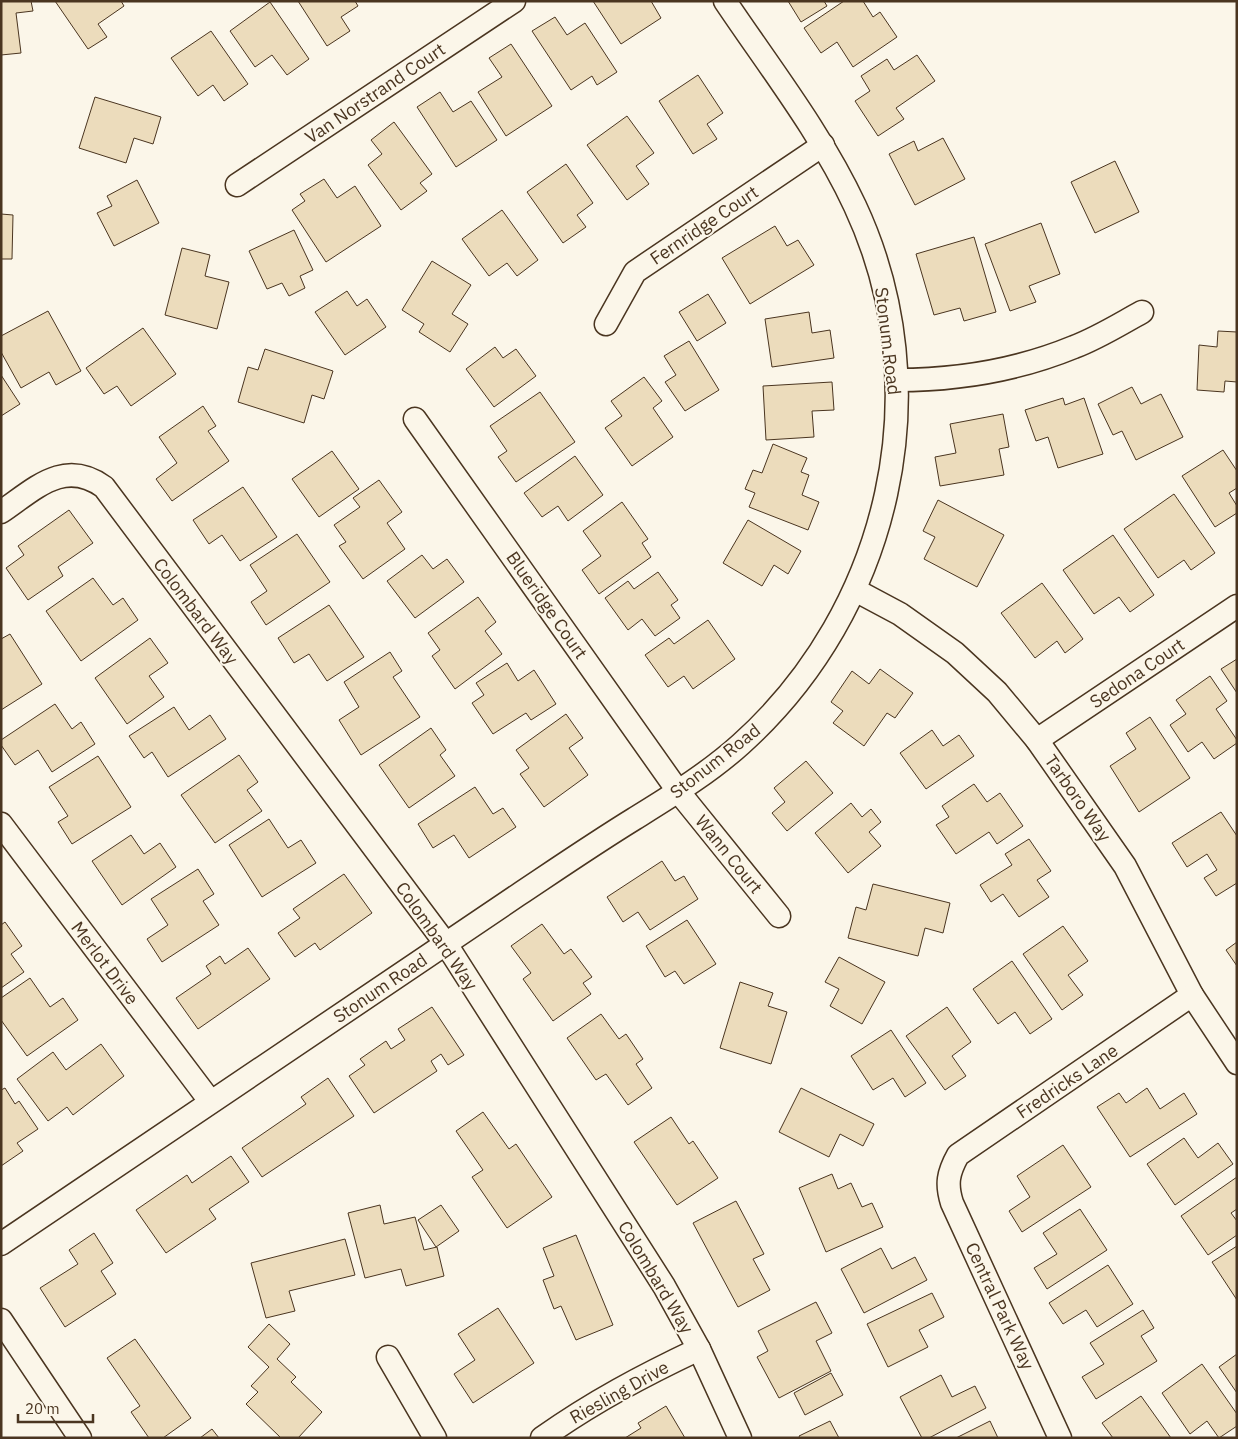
<svg xmlns="http://www.w3.org/2000/svg" width="1238" height="1439" font-family="'IBM Plex Sans',sans-serif">
<rect width="100%" height="100%" fill="#fbf6e9"/>
<g fill="#ecdcbc" stroke="#4a3520">
<polygon points="1,1 31,1 33,11 16,13 21,53 1,55"/>
<polygon points="55,1 121,1 124,6 98,24 107,37 88,49"/>
<polygon points="298,1 355,1 358,6 341,17 350,31 327,46"/>
<polygon points="593,1 651,1 661,18 621,44"/>
<polygon points="788,1 824,1 827,6 801,22"/>
<polygon points="844,1 863,1 873,17 880,12 897,37 853,67 837,42 821,53 804,28"/>
<polygon points="270,2 309,59 287,75 272,55 255,67 230,31"/>
<polygon points="555,17 567,35 585,23 617,72 597,85 592,76 571,90 532,31"/>
<polygon points="211,31 248,84 224,101 213,85 198,96 171,58"/>
<polygon points="511,44 552,106 506,136 478,92 502,77 489,58"/>
<polygon points="917,55 935,81 896,108 904,119 878,136 855,101 870,91 861,76 887,59 894,70"/>
<polygon points="698,75 723,113 707,124 717,139 693,154 659,101"/>
<polygon points="440,92 453,112 471,101 497,140 456,167 417,107"/>
<polygon points="95,97 161,117 153,144 134,138 126,163 79,148"/>
<polygon points="627,116 654,153 636,166 649,184 627,200 587,145"/>
<polygon points="394,122 432,174 420,183 427,191 401,210 368,165 382,154 371,140"/>
<polygon points="943,138 965,179 915,205 889,154 914,141 918,151"/>
<polygon points="1115,161 1139,212 1095,233 1071,182"/>
<polygon points="566,164 593,203 577,215 586,227 563,243 527,192"/>
<polygon points="324,179 337,198 355,186 381,226 326,262 292,210 305,201 300,194"/>
<polygon points="137,180 159,223 114,246 97,213 112,206 107,196"/>
<polygon points="502,210 538,260 517,276 507,263 489,276 462,239"/>
<polygon points="1,214 13,215 12,259 1,259"/>
<polygon points="1041,223 1060,274 1029,286 1036,302 1010,311 985,244"/>
<polygon points="775,226 787,246 798,240 814,265 750,304 722,258"/>
<polygon points="294,230 313,270 300,276 305,288 289,296 282,283 267,289 249,251"/>
<polygon points="974,237 996,312 964,321 960,308 934,315 916,254"/>
<polygon points="182,248 210,255 205,276 229,282 217,329 165,315"/>
<polygon points="432,261 471,285 452,314 468,324 450,352 419,332 424,324 402,310"/>
<polygon points="347,291 357,306 367,299 386,327 345,355 315,312"/>
<polygon points="708,294 726,323 697,341 679,312"/>
<polygon points="48,311 81,371 56,385 49,372 21,388 1,352 1,336"/>
<polygon points="809,312 812,333 830,330 834,358 772,367 765,319"/>
<polygon points="143,328 176,374 131,406 117,386 104,394 86,368"/>
<polygon points="1218,331 1237,332 1237,382 1225,381 1224,392 1197,390 1199,345 1217,347"/>
<polygon points="689,341 719,390 685,411 665,382 676,375 664,356"/>
<polygon points="495,347 503,358 516,349 536,376 494,407 466,369"/>
<polygon points="265,349 333,371 324,399 312,395 304,423 238,402 248,367 258,370"/>
<polygon points="1,375 20,404 1,416"/>
<polygon points="644,377 662,401 653,408 673,437 632,466 605,428 622,416 611,401"/>
<polygon points="832,382 834,410 812,411 814,437 766,440 763,386"/>
<polygon points="1132,387 1141,404 1161,394 1183,437 1136,460 1122,431 1113,435 1098,404"/>
<polygon points="540,392 575,442 516,482 498,457 507,451 490,426"/>
<polygon points="1063,398 1065,405 1084,398 1103,454 1058,468 1048,437 1036,441 1025,410"/>
<polygon points="203,406 216,426 208,431 229,461 172,501 156,479 177,463 159,437"/>
<polygon points="1003,414 1009,447 999,449 1004,475 940,486 935,457 956,453 950,424"/>
<polygon points="773,444 807,458 801,472 809,475 802,495 819,502 808,530 749,507 755,493 745,489 753,470 762,473"/>
<polygon points="1223,450 1237,471 1237,488 1229,493 1237,506 1237,513 1215,527 1182,476"/>
<polygon points="332,451 359,489 319,517 292,479"/>
<polygon points="575,456 603,495 568,521 558,506 542,517 524,493"/>
<polygon points="379,480 402,512 387,523 405,549 363,579 339,546 346,542 334,525 360,507 353,498"/>
<polygon points="243,487 277,537 240,561 222,535 209,544 193,520"/>
<polygon points="1174,494 1215,553 1191,570 1184,560 1158,578 1124,529"/>
<polygon points="938,500 1004,535 977,587 924,559 935,537 923,531"/>
<polygon points="622,502 648,539 642,543 651,557 599,594 582,570 601,556 583,531"/>
<polygon points="69,510 93,543 58,567 63,576 28,600 6,568 24,555 18,546"/>
<polygon points="748,520 801,551 788,574 774,565 762,586 723,563"/>
<polygon points="297,534 330,582 266,625 251,602 267,591 250,565"/>
<polygon points="1113,535 1154,595 1130,612 1119,597 1094,614 1063,570"/>
<polygon points="422,555 433,569 447,559 464,582 415,618 387,581"/>
<polygon points="658,572 678,600 671,605 680,618 655,636 642,619 628,630 605,598 628,581 634,589"/>
<polygon points="93,578 113,605 123,598 138,620 81,661 46,611"/>
<polygon points="1042,583 1083,639 1065,653 1057,641 1035,658 1001,613"/>
<polygon points="478,597 496,622 485,631 502,654 455,689 432,656 440,650 428,633"/>
<polygon points="329,605 364,657 327,681 309,654 294,663 278,638"/>
<polygon points="708,620 735,659 693,689 684,676 668,687 645,655 669,638 674,644"/>
<polygon points="10,634 42,684 1,710 1,639"/>
<polygon points="150,638 168,663 149,676 164,697 127,724 95,678"/>
<polygon points="390,652 402,671 393,677 420,717 361,755 339,720 359,707 344,682"/>
<polygon points="1237,659 1237,693 1221,669"/>
<polygon points="507,663 518,681 534,670 556,704 531,720 526,713 493,734 472,703 484,695 476,683"/>
<polygon points="880,669 913,693 895,718 887,713 864,746 833,723 843,711 831,702 852,671 869,684"/>
<polygon points="1210,676 1227,701 1216,709 1237,740 1237,743 1214,759 1202,742 1188,752 1170,725 1186,714 1176,700"/>
<polygon points="55,704 72,729 81,722 95,744 52,772 38,750 15,765 1,745 1,740"/>
<polygon points="174,707 189,730 210,715 226,739 168,777 152,752 144,758 129,736"/>
<polygon points="566,714 583,738 569,748 588,775 544,807 520,774 529,768 516,750"/>
<polygon points="1150,717 1190,778 1139,812 1110,766 1136,749 1126,733"/>
<polygon points="431,728 446,750 440,755 455,776 409,808 379,765"/>
<polygon points="932,730 943,746 959,735 974,756 926,789 900,753"/>
<polygon points="239,755 258,782 247,790 262,811 215,843 181,795"/>
<polygon points="98,756 131,807 72,844 58,822 68,816 49,787"/>
<polygon points="806,761 833,793 787,831 772,813 785,802 774,788"/>
<polygon points="974,784 987,802 1000,793 1023,826 997,844 989,832 956,854 936,825 949,817 942,806"/>
<polygon points="475,787 493,814 503,808 516,827 469,858 454,835 433,848 418,824"/>
<polygon points="851,803 862,817 871,809 881,822 869,832 881,846 848,873 815,833"/>
<polygon points="1221,812 1237,836 1237,883 1216,896 1204,878 1217,870 1207,854 1187,867 1172,843"/>
<polygon points="269,819 288,848 301,840 316,863 262,897 229,845"/>
<polygon points="131,835 144,854 160,843 176,867 122,905 92,861"/>
<polygon points="1029,839 1051,871 1037,880 1049,897 1019,917 1003,894 991,902 980,885 1012,865 1005,854"/>
<polygon points="662,861 675,881 684,876 698,899 650,930 638,912 623,922 607,897"/>
<polygon points="198,869 214,894 203,901 219,925 162,962 147,939 168,925 151,899"/>
<polygon points="344,874 372,913 320,950 315,943 295,957 278,933 300,918 293,909"/>
<polygon points="873,884 950,903 943,933 925,928 918,956 848,938 856,907 866,910"/>
<polygon points="687,920 716,964 684,984 675,971 665,977 646,946"/>
<polygon points="5,922 22,946 11,954 24,972 1,988 1,925"/>
<polygon points="542,924 564,954 571,949 592,977 583,983 591,994 553,1021 523,979 531,973 511,946"/>
<polygon points="1063,926 1088,961 1068,975 1083,995 1062,1010 1023,954"/>
<polygon points="1237,942 1237,966 1226,950"/>
<polygon points="248,948 270,979 198,1029 176,998 211,974 206,966 220,956 225,964"/>
<polygon points="839,957 885,982 862,1024 830,1006 839,989 825,982"/>
<polygon points="1012,961 1052,1019 1030,1034 1015,1012 998,1024 973,989"/>
<polygon points="30,978 50,1007 63,998 78,1020 27,1056 1,1020 1,998"/>
<polygon points="740,982 773,993 768,1006 787,1012 771,1064 720,1048"/>
<polygon points="432,1007 464,1055 448,1065 441,1054 431,1061 437,1071 374,1113 349,1076 365,1065 360,1059 386,1041 391,1049 405,1040 398,1029"/>
<polygon points="947,1007 971,1042 952,1056 966,1076 945,1090 906,1036"/>
<polygon points="601,1014 619,1039 626,1034 643,1059 636,1064 652,1088 628,1105 606,1074 596,1080 567,1038"/>
<polygon points="891,1030 926,1083 905,1097 893,1078 873,1090 851,1056"/>
<polygon points="101,1044 124,1076 73,1115 67,1107 48,1121 17,1079 53,1052 66,1070"/>
<polygon points="328,1078 354,1116 262,1177 242,1148 306,1104 301,1097"/>
<polygon points="5,1088 15,1104 19,1101 38,1129 17,1143 23,1151 1,1166 1,1090"/>
<polygon points="801,1088 874,1124 863,1146 840,1134 829,1157 779,1132"/>
<polygon points="1147,1088 1160,1109 1184,1093 1197,1114 1130,1157 1097,1107 1119,1093 1126,1103"/>
<polygon points="483,1112 509,1149 516,1144 552,1197 507,1228 472,1177 483,1170 456,1131"/>
<polygon points="671,1117 689,1144 693,1141 718,1178 677,1205 634,1142"/>
<polygon points="1184,1138 1198,1158 1218,1143 1233,1164 1175,1205 1147,1164"/>
<polygon points="1063,1145 1091,1187 1022,1232 1009,1211 1030,1197 1017,1176"/>
<polygon points="231,1156 249,1182 209,1209 216,1219 166,1253 136,1210 187,1175 192,1183"/>
<polygon points="832,1174 838,1189 851,1183 862,1207 872,1203 883,1227 826,1252 799,1188"/>
<polygon points="1237,1177 1237,1209 1231,1213 1237,1221 1237,1235 1208,1255 1181,1216"/>
<polygon points="736,1201 764,1254 753,1259 770,1290 738,1307 693,1223"/>
<polygon points="380,1205 384,1224 415,1217 424,1250 437,1247 444,1276 406,1286 401,1269 365,1278 348,1213"/>
<polygon points="441,1205 459,1231 436,1247 418,1220"/>
<polygon points="1080,1209 1107,1250 1047,1289 1034,1268 1057,1254 1043,1233"/>
<polygon points="94,1233 113,1263 101,1271 116,1294 65,1327 40,1288 78,1264 69,1250"/>
<polygon points="576,1235 613,1325 576,1340 561,1306 554,1309 543,1280 554,1276 543,1248"/>
<polygon points="345,1239 355,1275 289,1291 295,1311 266,1318 251,1263"/>
<polygon points="1237,1246 1237,1300 1212,1262"/>
<polygon points="881,1248 892,1269 915,1257 927,1280 864,1313 841,1269"/>
<polygon points="1108,1265 1133,1304 1097,1327 1086,1310 1063,1324 1049,1303"/>
<polygon points="932,1293 944,1317 919,1330 928,1347 888,1367 867,1324"/>
<polygon points="816,1302 832,1333 816,1341 831,1371 779,1398 757,1357 768,1351 758,1331"/>
<polygon points="498,1308 534,1363 473,1403 454,1374 475,1360 458,1334"/>
<polygon points="1143,1310 1154,1328 1141,1336 1157,1361 1096,1399 1082,1377 1104,1364 1090,1343"/>
<polygon points="269,1324 290,1344 277,1359 296,1377 291,1382 322,1412 298,1438 281,1438 246,1404 258,1392 251,1386 269,1367 248,1347"/>
<polygon points="135,1339 191,1418 163,1438 149,1438 131,1412 140,1406 107,1358"/>
<polygon points="1237,1354 1237,1393 1219,1367"/>
<polygon points="1202,1364 1237,1414 1237,1426 1219,1438 1207,1421 1190,1434 1162,1393"/>
<polygon points="831,1373 843,1395 805,1415 794,1393"/>
<polygon points="941,1375 952,1397 975,1386 986,1408 929,1438 922,1438 900,1397"/>
<polygon points="1141,1396 1171,1438 1113,1438 1102,1423"/>
<polygon points="666,1406 685,1438 625,1438 641,1428 638,1423"/>
<polygon points="830,1421 839,1438 800,1438 799,1436"/>
<polygon points="990,1421 998,1438 956,1438"/>
<polygon points="212,1429 219,1438 200,1438"/>
</g>
<g fill="none" stroke-linecap="round" stroke-linejoin="round">
<g stroke="#4a3520" stroke-width="25">
<g id="street">
<polyline points="237,185 514,1"/>
<polyline points="606,324 635,272 823,145"/>
<path d="M897,380C958,380 1018,370 1074,347C1098,338 1120,324 1142,312"/>
<polyline points="415,419 678,791 779,916"/>
<path d="M1,512C35,489 64,458 104,487L446,944L664,1286L699,1349L740,1438"/>
<polyline points="855,590 900,614 955,653 997,692 1037,740 1125,866 1192,995 1237,1063"/>
<polyline points="1037,740 1237,606"/>
<polyline points="1,824 210,1101"/>
<path d="M1,1244C173,1126 347,1012 518,895C557,869 595,843 634,819C671,796 709,773 741,744C890,610 941,390 855,206C821,133 770,68 725,1"/>
<polyline points="1,1320 80,1438"/>
<polyline points="388,1357 435,1438"/>
<path d="M542,1438C593,1402 642,1376 699,1349"/>
<path d="M1060,1438L952,1203C946,1184 948,1173 958,1155L1192,995"/>
</g>
</g>
<use href="#street" stroke="#fbf6e9" stroke-width="22"/>
</g>
<g text-anchor="middle" dominant-baseline="central" stroke-width="4" stroke-linejoin="round" paint-order="stroke">
<g font-size="18" fill="#4a3520" stroke="#fbf6e9">
<text transform="translate(375 93) rotate(-34)">Van Norstrand Court</text>
<text transform="translate(704 225) rotate(-34)">Fernridge Court</text>
<text transform="translate(888 341) rotate(83)">Stonum Road</text>
<text transform="translate(547 605) rotate(55)">Blueridge Court</text>
<text transform="translate(196 611) rotate(53)">Colombard Way</text>
<text transform="translate(1137 673) rotate(-34)">Sedona Court</text>
<text transform="translate(715 761) rotate(-38)">Stonum Road</text>
<text transform="translate(1078 798) rotate(55)">Tarboro Way</text>
<text transform="translate(729 854) rotate(51)">Wann Court</text>
<text transform="translate(437 936) rotate(55)">Colombard Way</text>
<text transform="translate(105 963) rotate(53)">Merlot Drive</text>
<text transform="translate(380 988) rotate(-34)">Stonum Road</text>
<text transform="translate(1067 1081) rotate(-34)">Fredricks Lane</text>
<text transform="translate(656 1277) rotate(59)">Colombard Way</text>
<text transform="translate(1000 1306) rotate(65)">Central Park Way</text>
<text transform="translate(619 1392) rotate(-29)">Riesling Drive</text>
</g>
</g>
<rect width="1238" height="1439" fill="none" stroke="#4a3520" stroke-width="5"/>
<path d="M18 1414v8h75v-8" fill="none" stroke="#4a3520" stroke-width="2.5"/>
<text x="25" y="1414" font-size="15" fill="#4a3520" stroke="#fbf6e9" stroke-width="4" paint-order="stroke">20 m</text>
</svg>
